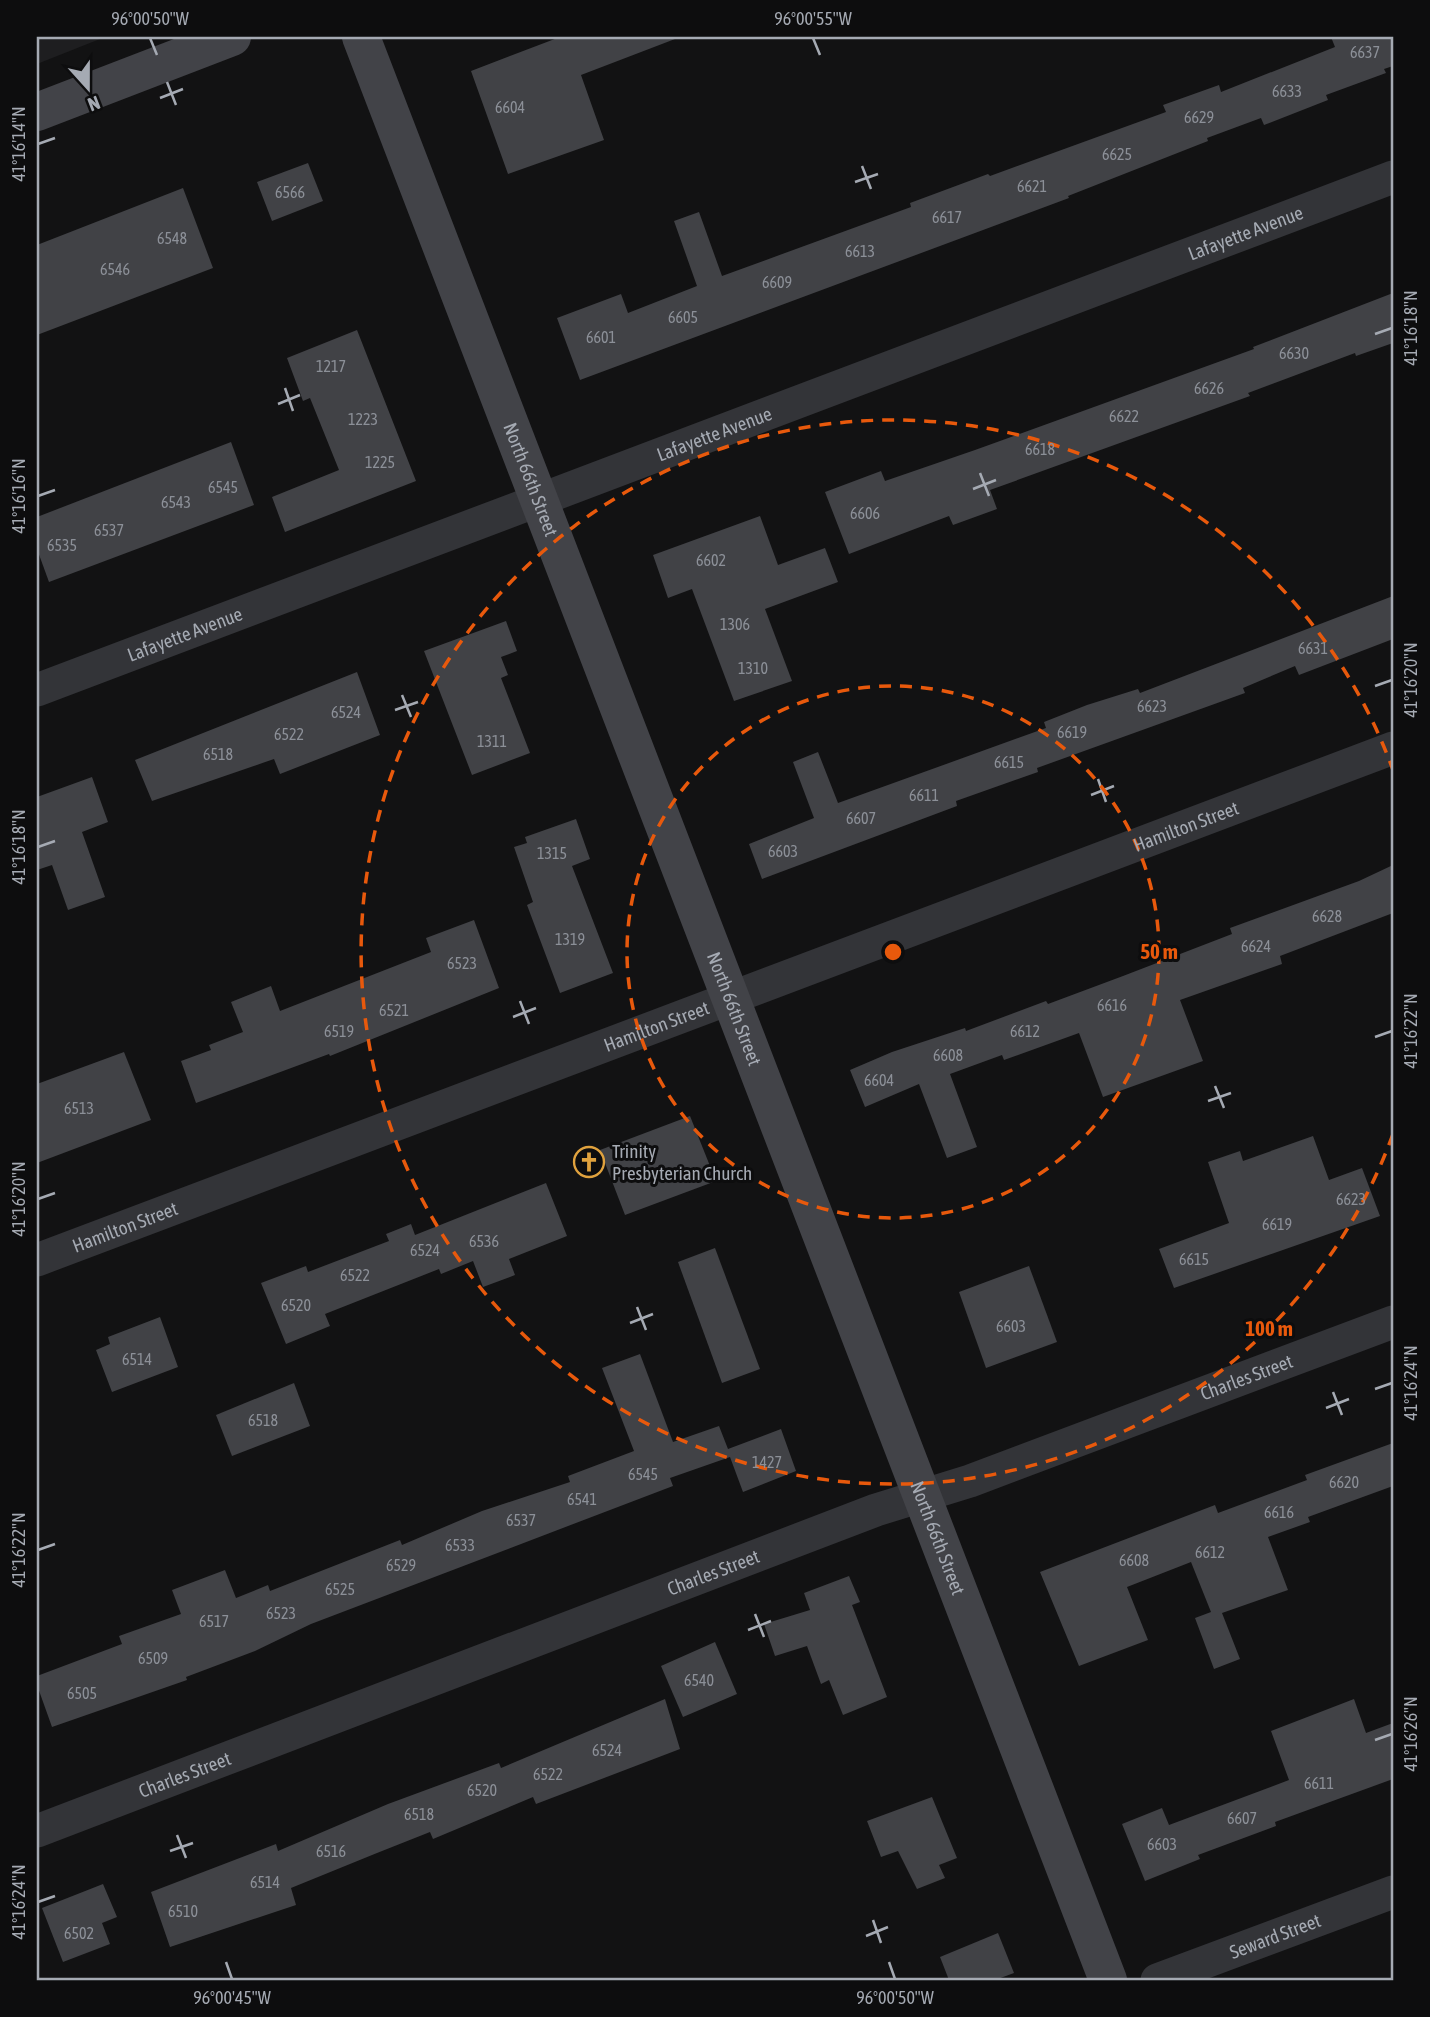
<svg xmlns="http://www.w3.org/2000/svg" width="1430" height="2017" font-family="'Asap Condensed',sans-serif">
<rect width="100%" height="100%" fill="#121213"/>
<polygon fill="#1e1e20" points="37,37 105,37 37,64"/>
<g fill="#414246">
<polygon points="560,37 675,39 581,75 604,140 508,174 471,71"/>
<polygon points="1331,37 1393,37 1393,66 1384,69 1386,73 1326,95 1328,100 1264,125 1261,118 1207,138 1208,141 1068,196 1069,198 580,380 557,318 621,294 628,313 697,286 674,221 699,212 722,276 911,207 910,203 988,174 990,176 1166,112 1163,105 1219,85 1221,92 1335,47"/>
<polygon points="308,163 323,201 272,221 257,182"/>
<polygon points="183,188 213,268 37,335 37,245"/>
<polygon points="1393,293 1393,343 1356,356 1355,353 1248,393 1250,396 990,490 997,509 953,525 949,516 849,554 825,492 881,471 885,481 975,450 1254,349 1253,347"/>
<polygon points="357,330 416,481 285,532 272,497 339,470 310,398 303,401 287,358"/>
<polygon points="231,442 254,505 49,582 37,549 37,517"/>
<polygon points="760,516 778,565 825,548 838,582 765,609 792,681 734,701 692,589 668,598 653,555"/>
<polygon points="1393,596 1393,639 1299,675 1295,666 1243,688 1245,693 1037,768 1038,772 956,801 957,806 762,879 749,844 814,818 793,762 818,752 838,803 1046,728 1044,722 1087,705 1138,689 1140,693"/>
<polygon points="506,621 517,651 501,657 508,675 501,678 530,753 472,775 424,651"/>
<polygon points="357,672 380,735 280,774 274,759 152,801 135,760"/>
<polygon points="92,777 108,822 82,832 105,897 68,910 52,865 37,870 37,797"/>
<polygon points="576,819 590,859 572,866 613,973 560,993 527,905 533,902 514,847 527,843 525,837"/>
<polygon points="1393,865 1393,913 1280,956 1282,964 1180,1000 1203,1061 1103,1097 1079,1033 1004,1060 1002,1055 950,1074 977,1147 947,1158 919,1084 865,1107 850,1070 892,1052 965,1028 966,1031 1046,1001 1048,1004 1123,976 1232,934 1230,928 1359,881"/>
<polygon points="474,920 499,988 330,1056 329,1054 196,1103 181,1061 211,1050 209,1045 243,1032 231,1002 271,986 280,1011 431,952 426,938"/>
<polygon points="124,1052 151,1120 37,1163 37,1084"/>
<polygon points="690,1116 716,1181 625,1215 600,1150"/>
<polygon points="1313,1136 1329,1180 1362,1168 1380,1216 1174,1288 1159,1249 1229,1223 1208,1162 1240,1151 1243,1161"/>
<polygon points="546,1183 567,1236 509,1259 515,1275 483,1287 473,1261 441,1274 439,1269 325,1314 330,1326 286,1344 261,1283 306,1266 308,1272 389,1241 386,1234 411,1224 415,1235"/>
<polygon points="715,1248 760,1369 722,1383 678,1262"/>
<polygon points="1029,1266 1057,1342 986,1368 959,1292"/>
<polygon points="160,1317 178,1367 112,1392 96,1350 110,1344 108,1337"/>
<polygon points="640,1354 673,1442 719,1426 728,1449 781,1429 796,1471 743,1492 730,1457 670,1478 673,1486 311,1624 255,1651 186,1677 187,1680 52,1727 37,1685 37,1676 122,1644 119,1636 181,1614 172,1590 225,1570 236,1598 268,1585 270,1591 400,1540 402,1545 482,1511 570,1482 568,1476 634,1451 602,1368"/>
<polygon points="294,1383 310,1426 232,1456 216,1415"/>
<polygon points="1393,1443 1393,1486 1308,1517 1310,1522 1268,1537 1288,1590 1222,1613 1240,1659 1214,1669 1195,1618 1211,1612 1191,1562 1127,1587 1148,1640 1079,1666 1040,1572 1215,1505 1218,1513 1307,1480 1305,1475"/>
<polygon points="849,1576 860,1602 852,1605 887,1697 843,1715 829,1680 821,1684 807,1646 775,1656 764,1624 810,1610 804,1593"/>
<polygon points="715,1642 737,1694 683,1717 661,1666"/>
<polygon points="665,1699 680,1749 536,1804 533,1797 433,1839 430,1832 377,1853 291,1888 296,1905 170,1947 151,1892 276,1844 278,1851 388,1804 499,1763 501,1768"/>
<polygon points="1354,1699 1366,1733 1393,1723 1393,1779 1275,1822 1276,1826 1198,1855 1200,1859 1145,1881 1122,1824 1162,1808 1169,1825 1289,1780 1271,1731"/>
<polygon points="932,1797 957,1858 939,1865 945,1878 917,1889 898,1851 881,1857 867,1821"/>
<polygon points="103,1884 117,1917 102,1923 110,1944 63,1962 42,1908"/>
<polygon points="998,1933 1014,1973 995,1980 949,1980 940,1957"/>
</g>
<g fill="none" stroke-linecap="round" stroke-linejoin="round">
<g stroke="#333438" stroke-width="33">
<path id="s1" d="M37,690L1393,177"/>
<path id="s2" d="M37,1260L1393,748"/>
<path id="s3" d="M37,1831L876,1510L970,1481L1393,1322"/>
<path id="s4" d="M1157,1980L1393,1892"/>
</g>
<g stroke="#424348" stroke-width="38">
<path id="s5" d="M361,37L1108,1980"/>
<polyline points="37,112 232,37"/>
</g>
</g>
<path fill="none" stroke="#a5aab3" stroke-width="2.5" d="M150,38L157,55M813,38L820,55M167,82L176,105M160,98L183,89M38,144L55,138M862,166L871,189M855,182L878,174M1375,334L1392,328M285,388L293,411M278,404L300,395M980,473L989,496M973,489L996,480M38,496L55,490M1375,686L1392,680M402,695L411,717M395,710L418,702M1098,779L1106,802M1091,795L1114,786M38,847L55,841M520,1001L529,1024M513,1017L536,1008M1375,1037L1392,1031M1215,1086L1224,1108M1208,1101L1231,1093M38,1199L55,1193M637,1307L646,1330M630,1323L653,1314M1375,1389L1392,1383M1333,1392L1342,1415M1326,1408L1349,1399M38,1550L55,1544M755,1614L764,1637M748,1630L771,1621M1375,1740L1392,1734M177,1835L186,1858M170,1851L193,1843M38,1902L55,1896M873,1920L881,1943M866,1936L888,1927M226,1962L232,1979M889,1962L895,1979"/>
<g fill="none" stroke="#e8590c" stroke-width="3.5" stroke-dasharray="12 9">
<circle cx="893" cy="952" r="266"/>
<path d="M1393 1134A532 532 0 1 1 1393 770"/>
</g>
<defs>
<g id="church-ring" transform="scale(1.575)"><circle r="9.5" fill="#0d0d0e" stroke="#e0a23e" stroke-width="1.5"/><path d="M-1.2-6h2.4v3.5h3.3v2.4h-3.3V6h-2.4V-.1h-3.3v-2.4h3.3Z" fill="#e0a23e"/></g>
</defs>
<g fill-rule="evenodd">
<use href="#church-ring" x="589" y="1162"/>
</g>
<g text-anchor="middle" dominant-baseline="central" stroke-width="6" stroke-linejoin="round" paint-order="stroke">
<g font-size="16" fill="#8c9098">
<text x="1365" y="52">6637</text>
<text x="1287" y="91">6633</text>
<text x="510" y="107">6604</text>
<text x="1199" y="117">6629</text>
<text x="1117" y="154">6625</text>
<text x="1032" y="186">6621</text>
<text x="290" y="192">6566</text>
<text x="947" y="217">6617</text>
<text x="172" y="238">6548</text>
<text x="860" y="251">6613</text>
<text x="115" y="269">6546</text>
<text x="777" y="282">6609</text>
<text x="683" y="317">6605</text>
<text x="601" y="337">6601</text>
<text x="1294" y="353">6630</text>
<text x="331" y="366">1217</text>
<text x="1209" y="388">6626</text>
<text x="1124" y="416">6622</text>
<text x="363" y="419">1223</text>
<text x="1040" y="449">6618</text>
<text x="380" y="462">1225</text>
<text x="223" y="487">6545</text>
<text x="176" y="502">6543</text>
<text x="865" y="513">6606</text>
<text x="109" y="530">6537</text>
<text x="62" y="545">6535</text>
<text x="711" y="560">6602</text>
<text x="735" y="624">1306</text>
<text x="1313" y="648">6631</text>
<text x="753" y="668">1310</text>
<text x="1152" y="706">6623</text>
<text x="346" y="712">6524</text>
<text x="1072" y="732">6619</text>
<text x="289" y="734">6522</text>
<text x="492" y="741">1311</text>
<text x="218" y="754">6518</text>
<text x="1009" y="762">6615</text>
<text x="924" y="795">6611</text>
<text x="861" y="818">6607</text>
<text x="783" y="851">6603</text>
<text x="552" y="853">1315</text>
<text x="1327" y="916">6628</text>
<text x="570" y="939">1319</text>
<text x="1256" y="946">6624</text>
<text x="462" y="963">6523</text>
<text x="1112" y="1005">6616</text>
<text x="394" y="1010">6521</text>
<text x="339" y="1031">6519</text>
<text x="1025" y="1031">6612</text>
<text x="948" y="1055">6608</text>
<text x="879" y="1080">6604</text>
<text x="79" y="1108">6513</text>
<text x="1351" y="1199">6623</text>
<text x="1277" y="1224">6619</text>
<text x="484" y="1241">6536</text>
<text x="425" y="1250">6524</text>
<text x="1194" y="1259">6615</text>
<text x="355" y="1275">6522</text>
<text x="296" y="1305">6520</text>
<text x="1011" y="1326">6603</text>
<text x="137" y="1359">6514</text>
<text x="263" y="1420">6518</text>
<text x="767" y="1462">1427</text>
<text x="643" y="1474">6545</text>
<text x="1344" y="1482">6620</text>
<text x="582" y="1499">6541</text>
<text x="1279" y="1512">6616</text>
<text x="521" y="1520">6537</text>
<text x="460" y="1545">6533</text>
<text x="1210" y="1552">6612</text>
<text x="1134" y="1560">6608</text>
<text x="401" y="1565">6529</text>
<text x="340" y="1589">6525</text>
<text x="281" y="1613">6523</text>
<text x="214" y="1621">6517</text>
<text x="153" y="1658">6509</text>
<text x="699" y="1680">6540</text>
<text x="82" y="1693">6505</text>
<text x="607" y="1750">6524</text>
<text x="548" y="1774">6522</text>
<text x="1319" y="1783">6611</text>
<text x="482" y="1790">6520</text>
<text x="419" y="1814">6518</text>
<text x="1242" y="1818">6607</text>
<text x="1162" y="1844">6603</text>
<text x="331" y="1851">6516</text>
<text x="265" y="1882">6514</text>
<text x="183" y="1911">6510</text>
<text x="79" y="1933">6502</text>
</g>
<g font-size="19" fill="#a5aab3" stroke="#0d0d0e">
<text stroke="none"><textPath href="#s1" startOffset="1292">Lafayette Avenue</textPath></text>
<text stroke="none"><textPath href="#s1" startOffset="724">Lafayette Avenue</textPath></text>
<text stroke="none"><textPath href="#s5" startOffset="474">North 66th Street</textPath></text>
<text stroke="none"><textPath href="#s1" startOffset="158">Lafayette Avenue</textPath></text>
<text stroke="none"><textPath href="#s2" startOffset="1228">Hamilton Street</textPath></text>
<text stroke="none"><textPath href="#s5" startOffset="1041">North 66th Street</textPath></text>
<text stroke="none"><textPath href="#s2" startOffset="662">Hamilton Street</textPath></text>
<text stroke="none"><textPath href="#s2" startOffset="94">Hamilton Street</textPath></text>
<text stroke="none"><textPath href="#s3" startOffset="1292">Charles Street</textPath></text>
<text stroke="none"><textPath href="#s5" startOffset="1608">North 66th Street</textPath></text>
<text stroke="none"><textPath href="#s3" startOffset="724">Charles Street</textPath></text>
<text stroke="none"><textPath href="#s3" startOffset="158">Charles Street</textPath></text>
<text stroke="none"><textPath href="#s4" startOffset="126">Seward Street</textPath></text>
</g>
<g font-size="19" fill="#a5aab3" stroke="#0d0d0e" text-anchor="start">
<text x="612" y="1151">Trinity<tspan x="612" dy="22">Presbyterian Church</tspan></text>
</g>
</g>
<circle cx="893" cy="952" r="10" fill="#e8590c" stroke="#0d0d0e" stroke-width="3.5"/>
<g font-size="21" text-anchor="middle" font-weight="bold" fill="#e8590c" stroke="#0d0d0e" stroke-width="6" stroke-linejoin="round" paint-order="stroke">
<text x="1159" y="959">50 m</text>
<text x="1269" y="1336">100 m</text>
</g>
<rect width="1430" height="2017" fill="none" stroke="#0d0d0e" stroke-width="77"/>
<g transform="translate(88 88) rotate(159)" stroke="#0d0d0e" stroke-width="5" paint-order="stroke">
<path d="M0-5L12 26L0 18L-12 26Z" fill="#a5aab3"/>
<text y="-10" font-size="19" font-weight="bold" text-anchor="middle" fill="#a5aab3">N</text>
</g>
<rect x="38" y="38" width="1354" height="1941" fill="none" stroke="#a5aab3" stroke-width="2.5"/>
<g font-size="18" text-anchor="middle" fill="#a5aab3">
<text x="150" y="25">96°00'50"W</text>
<text x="813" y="25">96°00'55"W</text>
<text transform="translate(19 144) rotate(-90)" y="6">41°16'14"N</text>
<text transform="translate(1411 328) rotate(-90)" y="6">41°16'18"N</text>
<text transform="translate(19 496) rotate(-90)" y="6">41°16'16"N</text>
<text transform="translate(1411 680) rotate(-90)" y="6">41°16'20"N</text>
<text transform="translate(19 847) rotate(-90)" y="6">41°16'18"N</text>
<text transform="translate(1411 1031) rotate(-90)" y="6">41°16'22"N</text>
<text transform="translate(19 1199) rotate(-90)" y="6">41°16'20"N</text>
<text transform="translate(1411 1383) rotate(-90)" y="6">41°16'24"N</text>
<text transform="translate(19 1550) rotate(-90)" y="6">41°16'22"N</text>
<text transform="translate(1411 1734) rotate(-90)" y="6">41°16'26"N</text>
<text transform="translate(19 1902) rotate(-90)" y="6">41°16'24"N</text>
<text x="232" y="2004">96°00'45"W</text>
<text x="895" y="2004">96°00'50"W</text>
</g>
</svg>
